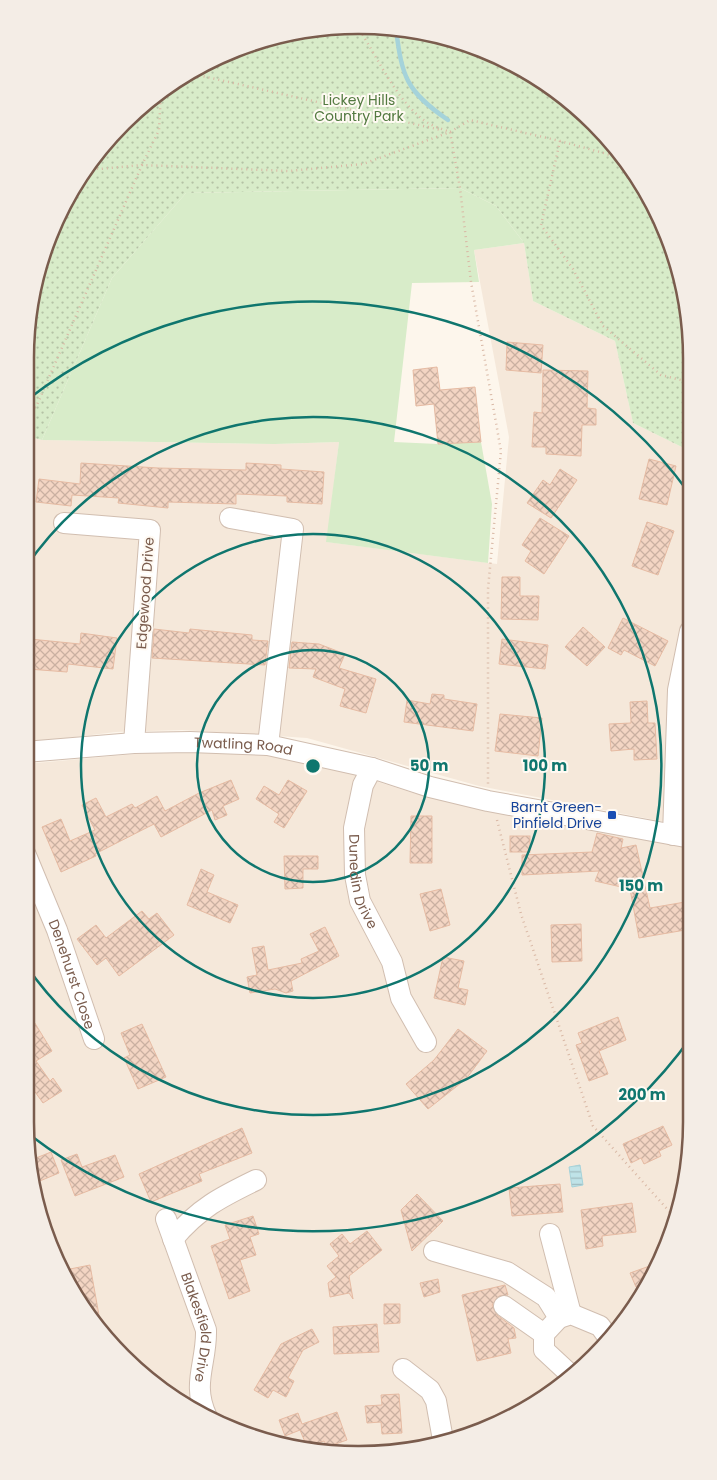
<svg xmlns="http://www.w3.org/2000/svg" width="717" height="1480" font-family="Poppins,sans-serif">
<defs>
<pattern id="park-dots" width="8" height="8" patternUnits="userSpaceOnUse" patternTransform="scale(1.25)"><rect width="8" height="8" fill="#d8ecc9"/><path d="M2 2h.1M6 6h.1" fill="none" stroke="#b4c2a5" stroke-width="1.8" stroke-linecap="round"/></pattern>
<pattern id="water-rules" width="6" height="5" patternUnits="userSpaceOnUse" patternTransform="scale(1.25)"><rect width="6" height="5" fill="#bfe3e8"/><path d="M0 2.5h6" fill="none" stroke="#a0bbbe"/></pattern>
<pattern id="building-cross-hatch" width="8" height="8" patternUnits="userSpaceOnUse" patternTransform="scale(1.25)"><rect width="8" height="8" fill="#f3d5c3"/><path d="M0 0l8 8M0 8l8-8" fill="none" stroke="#cab0a1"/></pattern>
</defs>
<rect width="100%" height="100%" fill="#fdf6ec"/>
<g fill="#f5e8da">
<polygon points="524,243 533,301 615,341 633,423 690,451 691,827 479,786 307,738 182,730 116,732 25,743 25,436 42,440 275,444 339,442 327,542 497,564 509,437 474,250"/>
<polygon points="202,748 299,757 413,793 691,844 692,1122 686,1187 666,1249 609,1342 562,1386 506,1420 402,1452 293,1449 231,1429 173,1399 94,1325 43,1229 25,1121 25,764"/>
</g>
<polygon fill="#d8ecc9" points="460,188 496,206 524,243 474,250 479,282 412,283 394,442 438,444 481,442 492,504 488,563 326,542 339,442 275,444 42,440 112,278 186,193"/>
<polygon fill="url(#park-dots)" points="359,25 424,31 486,51 562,94 623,155 666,231 689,315 690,451 633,423 615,341 533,301 524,243 496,206 460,188 186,193 112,278 42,440 25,436 25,358 31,293 51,231 81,173 123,122 173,81 231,50 294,31"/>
<polygon fill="url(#water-rules)" stroke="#a5d3da" points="580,1165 583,1185 572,1187 569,1167"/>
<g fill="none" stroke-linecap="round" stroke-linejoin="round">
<path stroke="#a5d3da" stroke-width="4.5" d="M396,29C402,77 406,91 448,120"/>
</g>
<g fill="url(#building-cross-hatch)" stroke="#e6bba3">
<polygon points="507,342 543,345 541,373 506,370"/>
<polygon points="437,367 440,390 475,387 481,442 438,444 434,404 416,406 413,370"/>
<polygon points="543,370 588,371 587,408 596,409 596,425 582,425 581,456 546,454 546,447 532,447 534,412 542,413"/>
<polygon points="649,459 676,466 667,505 639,499"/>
<polygon points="81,463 158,468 246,470 246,463 281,465 281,469 324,472 322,504 287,502 287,496 236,494 236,504 168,502 168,508 118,503 119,498 72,495 71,506 36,502 39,479 80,484"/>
<polygon points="560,469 577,480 551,518 527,503 543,480 550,485"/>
<polygon points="540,518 569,536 544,574 525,561 531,551 522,545"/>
<polygon points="647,522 674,531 658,575 632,566"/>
<polygon points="502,577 520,577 520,596 539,596 538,620 501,619"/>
<polygon points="623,618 668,641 655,666 624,650 621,655 608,648"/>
<polygon points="583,627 605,647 587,666 565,647"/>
<polygon points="154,629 189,633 190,629 252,635 252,640 268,641 265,665 152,658"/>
<polygon points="81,633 117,638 113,669 68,664 67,672 28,669 30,639 80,644"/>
<polygon points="502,639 548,645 545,669 499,664"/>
<polygon points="292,642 319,644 345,654 339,668 376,679 366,713 340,706 345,689 313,677 316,669 289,668"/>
<polygon points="432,694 444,695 444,699 477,704 473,731 404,722 407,700 430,704"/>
<polygon points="647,701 648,723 655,723 657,759 634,760 634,749 611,751 609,724 631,723 630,702"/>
<polygon points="500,714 542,718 538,756 495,751"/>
<polygon points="231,780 239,799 223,806 227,815 215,820 212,810 161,837 154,824 95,854 96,856 61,872 42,827 61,819 70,841 95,830 82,805 96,798 106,817 132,804 135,808 157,796 165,811 199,793"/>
<polygon points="288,780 307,791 284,828 274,822 279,814 256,799 264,786 279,795"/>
<polygon points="411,816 432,816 432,863 410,863"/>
<polygon points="597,833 623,839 621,848 636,845 650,908 691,901 691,929 639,938 630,889 595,881 599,871 522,875 522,855 592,852"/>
<rect x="510" y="836" width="20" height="16"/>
<polygon points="284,856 318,856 318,869 303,869 303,888 285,889"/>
<polygon points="201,869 214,875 207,892 238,905 230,923 187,905"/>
<polygon points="441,889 450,925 430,931 420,894"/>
<polygon points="142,911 149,919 157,913 174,935 119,976 106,958 97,965 77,939 96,925 106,938"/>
<polygon points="581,924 582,961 552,962 551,925"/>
<polygon points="325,927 339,956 291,981 293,991 286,993 275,989 250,993 247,977 257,975 252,948 264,946 268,970 302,963 301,959 319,951 310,934"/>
<polygon points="443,957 464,961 458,988 468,990 465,1005 434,998"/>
<polygon points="25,1007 52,1051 36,1061 50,1081 53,1078 62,1091 43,1103 25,1078"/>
<polygon points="618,1017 626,1040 599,1051 608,1074 589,1081 576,1045 582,1043 578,1033"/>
<polygon points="142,1024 166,1077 138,1089 124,1058 130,1055 121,1033"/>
<polygon points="458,1029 487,1051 466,1079 428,1109 406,1084 434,1060"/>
<polygon points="663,1126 672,1145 659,1151 661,1156 644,1164 641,1158 631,1163 623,1144"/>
<polygon points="242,1128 252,1153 199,1174 202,1181 151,1202 139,1174"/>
<polygon points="51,1152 59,1173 35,1183 31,1160"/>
<polygon points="77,1154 82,1167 115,1155 124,1177 75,1196 61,1160"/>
<polygon points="560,1184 563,1212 512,1216 509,1188"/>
<polygon points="417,1194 443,1221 412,1251 401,1210"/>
<polygon points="632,1203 636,1232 602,1236 603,1246 586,1249 581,1210"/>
<polygon points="253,1216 259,1234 250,1237 256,1255 240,1260 250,1291 229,1299 211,1246 230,1239 225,1225"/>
<polygon points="367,1231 382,1250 349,1276 353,1299 349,1293 330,1297 328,1283 336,1277 327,1266 339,1256 330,1244 342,1234 350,1244"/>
<polygon points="658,1263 646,1283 636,1287 630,1273"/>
<polygon points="90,1265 102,1332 94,1325 72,1284 70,1269"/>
<polygon points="438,1279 440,1292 424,1297 420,1283"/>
<polygon points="505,1285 508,1295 499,1296 492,1305 497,1315 514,1328 516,1338 508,1339 511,1353 477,1361 462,1295"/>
<polygon points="384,1304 400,1304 400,1323 384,1324"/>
<polygon points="377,1324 379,1352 334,1354 333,1327"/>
<polygon points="312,1329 319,1342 303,1350 288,1378 294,1381 286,1397 273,1390 268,1398 254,1390 281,1344"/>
<polygon points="399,1394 402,1433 382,1434 381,1422 367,1423 365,1406 382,1405 381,1395"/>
<polygon points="337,1412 347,1440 327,1447 324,1441 307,1447 300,1430 285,1436 279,1420 298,1413 302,1424"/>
</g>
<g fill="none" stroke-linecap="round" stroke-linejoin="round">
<g stroke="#d1beb0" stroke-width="22">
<g id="minor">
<polyline points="230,518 293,529 268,745"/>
<polyline points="64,523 150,530 134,743"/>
<path id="s1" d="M25,752L134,743L190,742L268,745L372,768L430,787L488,801L691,838"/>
<path id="s2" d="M372,768L363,785L354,828L355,875L360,901L392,962L401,998L426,1042"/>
<polyline points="673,835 678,690 690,631"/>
<path id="s3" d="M25,853L57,930L94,1039"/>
<path id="s4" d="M166,1219L206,1330C207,1363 191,1384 207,1417"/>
<polyline points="550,1234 571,1314"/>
<path d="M173,1239C199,1208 221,1197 256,1180"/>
<polyline points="434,1251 507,1272 546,1297 559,1318"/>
<polyline points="504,1306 544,1334"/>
<polyline points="403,1369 430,1390 436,1401 443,1440"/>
<polyline points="572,1376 544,1350 544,1334 559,1318 571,1314 600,1326 610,1340"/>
</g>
</g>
<g stroke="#d9b8a5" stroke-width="2.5" stroke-dasharray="1 4" stroke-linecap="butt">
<path d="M361,25L362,34C380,62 397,101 425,121C432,126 442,129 450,132L460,188L471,282L501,451L488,589V784"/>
<polyline points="189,73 441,130"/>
<polyline points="560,141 541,225 573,269 603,326 661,375 689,382"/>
<polyline points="87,167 99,169 142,165 159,130 161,91"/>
<polyline points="25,410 36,407 142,165 289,171 363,164 450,132 470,120 560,141 625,159"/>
<polyline points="497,820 521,914 593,1126 676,1219"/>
</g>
<use href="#minor" stroke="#fff" stroke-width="20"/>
</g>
<g fill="none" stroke="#0f766e" stroke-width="2.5">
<circle cx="313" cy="766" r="116"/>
<circle cx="313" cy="766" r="232"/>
<path d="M25 568A349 349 0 1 1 25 964"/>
<path d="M692 1036A465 465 0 0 1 30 1135M27 400A465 465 0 0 1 689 493"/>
</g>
<rect fill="#1a4fb4" stroke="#fffaf3" stroke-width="2" x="607" y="810" width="10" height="10" rx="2.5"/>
<g text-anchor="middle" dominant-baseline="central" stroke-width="4" stroke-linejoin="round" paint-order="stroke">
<g font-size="14" fill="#537a41" stroke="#fffaf3">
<text x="359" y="100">Lickey Hills<tspan x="359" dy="16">Country Park</tspan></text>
</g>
<g font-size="14" fill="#7a5c4d" stroke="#fffaf3">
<text transform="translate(145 593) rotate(-86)">Edgewood Drive</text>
<text stroke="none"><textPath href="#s1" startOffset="219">Twatling Road</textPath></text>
<text stroke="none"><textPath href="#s2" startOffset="118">Dunedin Drive</textPath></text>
<text stroke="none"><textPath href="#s3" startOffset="130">Denehurst Close</textPath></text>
<text stroke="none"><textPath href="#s4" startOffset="114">Blakesfield Drive</textPath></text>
</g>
<g font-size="14" fill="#164399" stroke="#fffaf3" text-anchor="end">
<text x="602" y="807">Barnt Green-<tspan x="602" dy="16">Pinfield Drive</tspan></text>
</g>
</g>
<path d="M0 0H717V1480H0ZM358 34H359A324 324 0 0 1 683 358V1122A324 324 0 0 1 359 1446H358A324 324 0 0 1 34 1122V358A324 324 0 0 1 358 34Z" fill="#f4ede6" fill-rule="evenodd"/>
<path fill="none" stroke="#7a5c4d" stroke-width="2.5" d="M358 34H359A324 324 0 0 1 683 358V1122A324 324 0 0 1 359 1446H358A324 324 0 0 1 34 1122V358A324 324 0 0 1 358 34Z"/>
<circle cx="313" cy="766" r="8" fill="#0f766e" stroke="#fffaf3" stroke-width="2.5"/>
<g font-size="15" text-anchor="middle" font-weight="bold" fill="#0f766e" stroke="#fffaf3" stroke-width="4" stroke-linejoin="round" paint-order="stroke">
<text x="429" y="771">50 m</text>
<text x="545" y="771">100 m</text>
<text x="641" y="891">150 m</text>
<text x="642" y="1100">200 m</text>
</g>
</svg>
